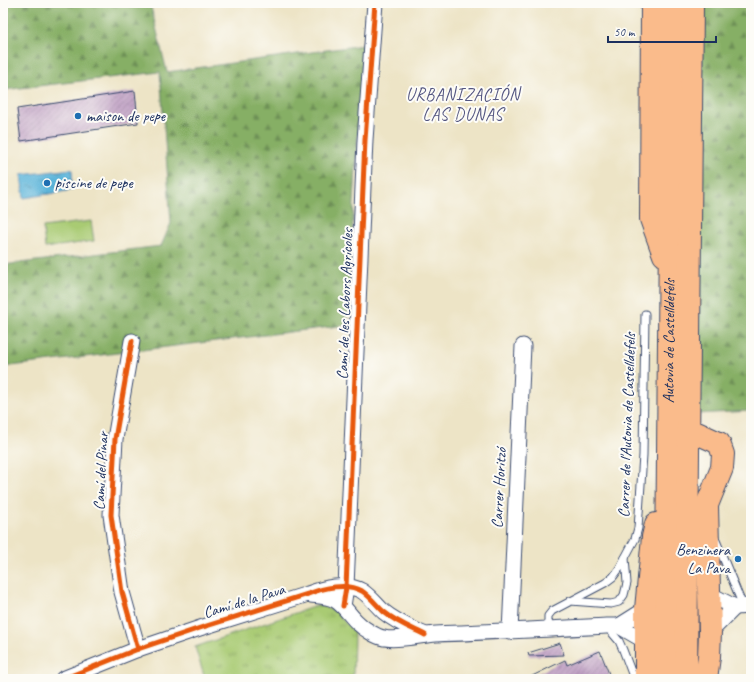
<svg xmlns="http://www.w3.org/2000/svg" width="754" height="682" font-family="Caveat,sans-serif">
<defs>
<pattern id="grass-tufts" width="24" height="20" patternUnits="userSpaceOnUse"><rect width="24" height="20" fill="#a9cb73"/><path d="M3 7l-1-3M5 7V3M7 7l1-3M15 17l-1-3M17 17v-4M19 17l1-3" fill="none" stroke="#89a562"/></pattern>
<pattern id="forest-firs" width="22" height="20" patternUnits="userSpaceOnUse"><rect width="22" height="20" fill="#86af65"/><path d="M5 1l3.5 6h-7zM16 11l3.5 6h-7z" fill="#6d8f56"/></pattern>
<pattern id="water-ripples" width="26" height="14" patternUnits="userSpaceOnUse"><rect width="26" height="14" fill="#5db5da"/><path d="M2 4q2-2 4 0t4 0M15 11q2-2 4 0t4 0" fill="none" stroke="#4c94b4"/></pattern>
<pattern id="building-hatch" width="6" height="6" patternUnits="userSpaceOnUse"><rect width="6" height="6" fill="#be9ec2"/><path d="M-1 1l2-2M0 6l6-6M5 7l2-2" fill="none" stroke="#9a81a1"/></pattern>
</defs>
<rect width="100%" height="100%" fill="#fdfcf7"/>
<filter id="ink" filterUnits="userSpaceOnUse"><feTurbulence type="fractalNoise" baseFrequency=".025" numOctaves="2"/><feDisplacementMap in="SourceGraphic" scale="8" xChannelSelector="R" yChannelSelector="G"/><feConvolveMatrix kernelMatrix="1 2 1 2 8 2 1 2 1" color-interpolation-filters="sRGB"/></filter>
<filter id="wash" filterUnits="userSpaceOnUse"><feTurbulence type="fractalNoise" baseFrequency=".012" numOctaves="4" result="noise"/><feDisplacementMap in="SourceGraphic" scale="16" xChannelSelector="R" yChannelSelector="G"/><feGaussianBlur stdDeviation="0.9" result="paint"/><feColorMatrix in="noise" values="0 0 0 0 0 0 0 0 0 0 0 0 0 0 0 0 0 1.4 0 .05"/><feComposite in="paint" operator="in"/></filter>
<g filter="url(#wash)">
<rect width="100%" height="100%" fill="#ede4c6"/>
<polygon fill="url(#grass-tufts)" stroke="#627d68" points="319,605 336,612 354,632 353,679 205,679 195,647"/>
<g fill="url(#forest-firs)" stroke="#506f62">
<polygon points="3,3 150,3 167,72 363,45 347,325 3,367 3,265 161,246 171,223 160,72 3,90"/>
<polygon points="703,3 751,3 751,411 696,414"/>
</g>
<polygon fill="#a9cb73" stroke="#627d68" points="91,221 94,241 45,248 43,227"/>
<polygon fill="url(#water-ripples)" stroke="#3c729c" points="72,169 73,190 24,198 21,175"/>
<g id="blocks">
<g fill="url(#building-hatch)">
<polygon points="135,91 138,123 21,141 17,109"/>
<polygon points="560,643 564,655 529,656 528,653"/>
<polygon points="600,651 611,679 526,679 565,660 567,665"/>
</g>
</g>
</g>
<g filter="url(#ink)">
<use href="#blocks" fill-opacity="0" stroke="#3a4a6e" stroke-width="1"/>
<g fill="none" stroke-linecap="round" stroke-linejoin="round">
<g stroke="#3a4a6e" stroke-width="9">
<g id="lane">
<polyline points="715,538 743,606"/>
<polyline points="570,601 611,604 619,602 624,595 627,583 625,558"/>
<polyline points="607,627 619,641 623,650 634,679"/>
<polyline points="548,629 548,616 552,611 605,583 613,577 619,569 635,539 638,528 643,455 645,314"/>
</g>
</g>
<g stroke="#3a4a6e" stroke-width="17">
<g id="street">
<polyline points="132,341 115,439 111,515 122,592 138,649"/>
<polyline points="709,594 735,607 751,606"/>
<path d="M311,595C319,596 328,596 335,600C345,606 350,616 358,623C364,629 377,637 384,638C398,641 421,635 436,634C493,632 549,629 606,626H619L645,641"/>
<polyline points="343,606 346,587 365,140 375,3"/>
<polyline points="619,626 646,609"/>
<polyline points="510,632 523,346"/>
<polyline points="710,632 735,607"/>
<path d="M63,679L138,649L200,628L308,594C323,588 347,582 362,591C371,597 377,606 384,612C396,622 411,628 425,635"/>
</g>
</g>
<g stroke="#3a4a6e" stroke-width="24">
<g id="highway">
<polyline points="652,3 651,219 664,255"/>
<polyline points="688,429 719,443 723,454 722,468 707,505 710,632 709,657 706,679"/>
<polyline points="646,679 646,609 653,537 656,524"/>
<path id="s1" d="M666,679L672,3"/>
<polyline points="686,679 692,3"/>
</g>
</g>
<use href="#lane" stroke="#fff" stroke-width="7"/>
<use href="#street" stroke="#fff" stroke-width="15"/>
<use href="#highway" stroke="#fabb8b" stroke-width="22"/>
<g stroke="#fdfcf7" stroke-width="8">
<g id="cycleway">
<polyline points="132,341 115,439 111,515 122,592 138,649"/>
<polyline points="343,606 346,587 365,140 375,3"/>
<path d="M63,679L138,649L200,628L308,594C323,588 347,582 362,591C371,597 377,606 384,612C396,622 411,628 425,635"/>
</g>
</g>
<use href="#cycleway" stroke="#e8590c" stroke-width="5"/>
</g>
</g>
<g fill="#1f6fb2" stroke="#fdfcf7" stroke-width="1.5">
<circle cx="78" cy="116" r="4"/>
<circle cx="47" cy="183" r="4"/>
<circle cx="738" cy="559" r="4"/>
</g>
<g text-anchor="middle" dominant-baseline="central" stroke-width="4" stroke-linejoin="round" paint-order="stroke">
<g font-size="16" fill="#1b2f5e" stroke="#fdfcf7" text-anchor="start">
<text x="86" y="116">maison de pepe</text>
<text x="55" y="183">piscine de pepe</text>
<text x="730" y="550" text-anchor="end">Benzinera<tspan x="730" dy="18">La Pava</tspan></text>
</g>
<g font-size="16" fill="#1b2f5e" stroke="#fdfcf7">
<text transform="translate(345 304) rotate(-88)">Camí de les Labors Agrícoles</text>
<text stroke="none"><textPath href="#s1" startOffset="338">Autovia de Castelldefels</textPath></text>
<text transform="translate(627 425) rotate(-88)">Carrer de l'Autovia de Castelldefels</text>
<text transform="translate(101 471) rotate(-87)">Camí del Pinar</text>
<text transform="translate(499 488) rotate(-87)">Carrer Horitzó</text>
<text transform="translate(244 601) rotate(-17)">Camí de la Pava</text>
</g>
<g font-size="17" letter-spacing="1" fill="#545681" stroke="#fdfcf7">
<text x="463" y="94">URBANIZACIÓN<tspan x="463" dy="20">LAS DUNAS</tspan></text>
</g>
</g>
<rect width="754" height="682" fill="none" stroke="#fdfcf7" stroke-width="16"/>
<path d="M608 36v6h108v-6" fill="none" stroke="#1b2f5e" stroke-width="2"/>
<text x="614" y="36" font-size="12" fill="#1b2f5e" stroke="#fdfcf7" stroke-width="3" paint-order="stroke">50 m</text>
</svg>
